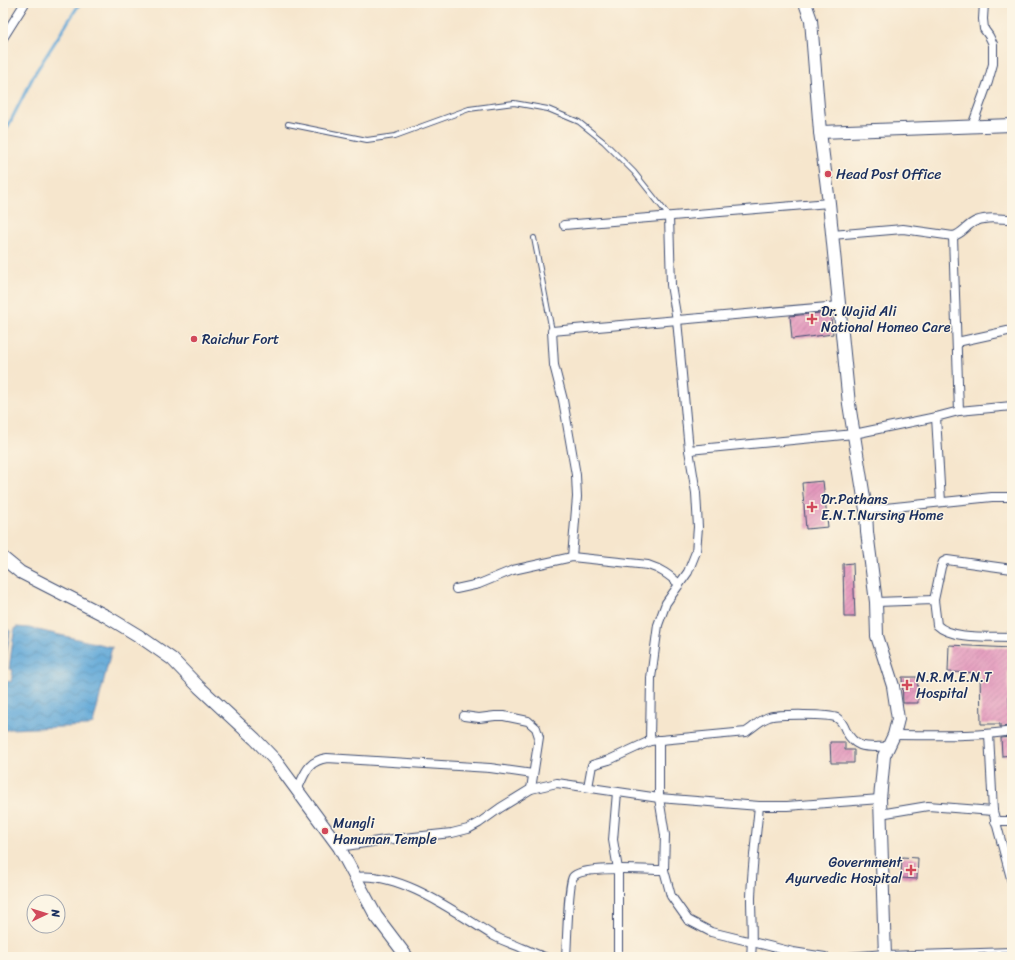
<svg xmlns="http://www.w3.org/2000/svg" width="1015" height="960" font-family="Sriracha,sans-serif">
<defs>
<pattern id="water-waves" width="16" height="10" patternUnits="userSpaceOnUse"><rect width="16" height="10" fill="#61a8d8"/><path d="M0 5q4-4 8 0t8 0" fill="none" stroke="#4f89b2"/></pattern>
<pattern id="building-hatch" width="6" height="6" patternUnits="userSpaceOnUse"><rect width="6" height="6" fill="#e394bb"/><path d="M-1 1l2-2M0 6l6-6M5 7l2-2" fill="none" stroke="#b7799b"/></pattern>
</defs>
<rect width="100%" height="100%" fill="#fcf5e5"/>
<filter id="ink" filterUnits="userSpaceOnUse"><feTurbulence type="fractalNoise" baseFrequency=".025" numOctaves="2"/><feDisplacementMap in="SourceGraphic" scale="8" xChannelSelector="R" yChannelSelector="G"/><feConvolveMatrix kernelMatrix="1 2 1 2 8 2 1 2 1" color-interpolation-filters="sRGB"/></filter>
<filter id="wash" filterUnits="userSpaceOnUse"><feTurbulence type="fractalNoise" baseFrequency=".012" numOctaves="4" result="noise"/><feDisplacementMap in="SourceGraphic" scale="16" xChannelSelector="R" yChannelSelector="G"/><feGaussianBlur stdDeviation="0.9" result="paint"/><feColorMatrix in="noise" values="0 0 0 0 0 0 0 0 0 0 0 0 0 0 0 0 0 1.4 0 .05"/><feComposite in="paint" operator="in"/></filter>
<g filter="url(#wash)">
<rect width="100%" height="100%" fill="#f6e6cd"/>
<g fill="url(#water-waves)" stroke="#3e6c9b">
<polygon points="3,627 10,631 4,668 3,668"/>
<polygon points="16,627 29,628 112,647 93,724 87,726 9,729 3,731 3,681 11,682 13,670 9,669 14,632"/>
</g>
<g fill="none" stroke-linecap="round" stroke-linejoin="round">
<polyline stroke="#61a8d8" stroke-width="3" points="3,136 35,73 80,3"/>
</g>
<g id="blocks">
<g fill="url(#building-hatch)">
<polygon points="830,312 833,334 792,339 790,316"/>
<polygon points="823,481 828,527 806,529 802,483"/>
<polygon points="853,563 855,617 844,617 843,564"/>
<polygon points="949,645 1011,648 1010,672 1008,672 1010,726 1000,727 1000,724 981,724 980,673 948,672"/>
<polygon points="902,677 917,677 918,703 903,703"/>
<polygon points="1012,737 1012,755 1002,756 1001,738"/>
<polygon points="830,742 845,742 845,750 854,750 854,763 831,763"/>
<polygon points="902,857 918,858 917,879 901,878"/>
</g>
</g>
</g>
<g filter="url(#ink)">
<use href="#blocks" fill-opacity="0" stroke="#3c4a6f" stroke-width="1"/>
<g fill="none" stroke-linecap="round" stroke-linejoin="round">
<g stroke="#3c4a6f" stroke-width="6">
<g id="service">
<polyline points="288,124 367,140 395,136 469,109 514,103 548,109 579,122 604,142 634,172 669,216"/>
<polyline points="534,238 552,331"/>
<polyline points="886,954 1012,950"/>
</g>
</g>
<g stroke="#3c4a6f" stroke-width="10">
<g id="minor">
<polyline points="3,38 25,3"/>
<polyline points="972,126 988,82 993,64 993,44 989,36 984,29 983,19 984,3"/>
<polyline points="564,225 829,203"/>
<path d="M832,235L903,229L953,236C962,234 966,226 974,222C985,216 1000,219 1012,219"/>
<polyline points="953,236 959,411"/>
<polyline points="957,342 1012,330"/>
<polyline points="936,417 941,502"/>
<polyline points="689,450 854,434 936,417 959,411 1012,406"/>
<polyline points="866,510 992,497 1012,497"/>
<polyline points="572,557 577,497 576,475 563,400 554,365 552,331 839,306"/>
<path d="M456,589L479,584L513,570L572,557L648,565C661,569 669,575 679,584"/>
<polyline points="934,600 941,567 943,562 947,560 1012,569"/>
<path d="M876,602L934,600L937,625C952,640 991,636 1012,637"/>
<polyline points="464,716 479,718 495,716 504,716 528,721 536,728 539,737 531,789"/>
<polyline points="989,734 993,811 1012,882"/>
<path d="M894,735C933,735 973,737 1012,731"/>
<polyline points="659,740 659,798 665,835 664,870 671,896 688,920 711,932 793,952 825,957"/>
<polyline points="650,741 651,678 658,625 666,603 688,572 696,552 698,527 696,493 689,450 677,320 671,285 669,217"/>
<path d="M588,787L592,765L609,760L650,741L746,732C754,727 761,719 769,717C779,714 829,714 837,718C842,721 844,726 846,731C857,751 868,746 889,747"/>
<path d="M297,790C305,774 307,761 327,758L490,768L533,774"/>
<polyline points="617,792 613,840 618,869 618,957"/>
<polyline points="880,814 928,806 993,811"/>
<polyline points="995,821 1012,821"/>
<polyline points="339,847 385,840 452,833 468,829 479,823 500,808 531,789 557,783 659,798 759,806 787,806 880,799"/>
<path d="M355,877C401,871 456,913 494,936C503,941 513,944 522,948C530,951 537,955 545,957"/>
<path d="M566,957C567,945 568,884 573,877C582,865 648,870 664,870"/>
<path d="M751,957C753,937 751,918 751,898C752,867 756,837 759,806"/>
<polyline points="848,957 885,954"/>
</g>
</g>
<g stroke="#3c4a6f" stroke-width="14">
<g id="secondary">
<polyline points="805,3 811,20 820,132 829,203 849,404 866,510 867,532 876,602 877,636 893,686 898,719 894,735 884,756 880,799 885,957"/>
<polyline points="820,132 1012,125"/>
<polyline points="3,558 20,572 106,616 139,636 172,659 199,687 255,739 275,760 339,847 376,916 407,957"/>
</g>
</g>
<use href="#service" stroke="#fff" stroke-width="4"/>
<use href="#minor" stroke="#fff" stroke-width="8"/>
<use href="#secondary" stroke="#fff" stroke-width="12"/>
</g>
</g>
<g fill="#d1495b" stroke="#fcf5e5" stroke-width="1.5">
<circle cx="828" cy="174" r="4"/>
<path d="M810 313h4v4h4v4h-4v4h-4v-4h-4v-4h4z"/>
<circle cx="194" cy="339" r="4"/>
<path d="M810 501h4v4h4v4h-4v4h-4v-4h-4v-4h4z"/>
<path d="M905 679h4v4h4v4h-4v4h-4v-4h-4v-4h4z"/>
<circle cx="325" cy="831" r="4"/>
<path d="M909 864h4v4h4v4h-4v4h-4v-4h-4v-4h4z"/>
</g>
<g text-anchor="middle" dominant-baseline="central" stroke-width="3" stroke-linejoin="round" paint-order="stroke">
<g font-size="14" fill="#1b2f5e" stroke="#fcf5e5" text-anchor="start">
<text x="836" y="174">Head Post Office</text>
<text x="821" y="311">Dr. Wajid Ali<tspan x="821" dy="16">National Homeo Care</tspan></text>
<text x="202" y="339">Raichur Fort</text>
<text x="821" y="499">Dr.Pathans<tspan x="821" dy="16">E.N.T.Nursing Home</tspan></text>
<text x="916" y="677">N.R.M.E.N.T<tspan x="916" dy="16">Hospital</tspan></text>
<text x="333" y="823">Mungli<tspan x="333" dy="16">Hanuman Temple</tspan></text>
<text x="902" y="862" text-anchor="end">Government<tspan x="902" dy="16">Ayurvedic Hospital</tspan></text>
</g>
</g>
<rect width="1015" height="960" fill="none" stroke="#fcf5e5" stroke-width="16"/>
<g transform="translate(46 914) rotate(86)"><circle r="19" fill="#fcf5e5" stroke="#a2a6af"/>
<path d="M0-3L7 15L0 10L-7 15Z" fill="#d1495b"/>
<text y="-6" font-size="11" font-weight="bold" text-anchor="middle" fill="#1b2f5e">N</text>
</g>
</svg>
